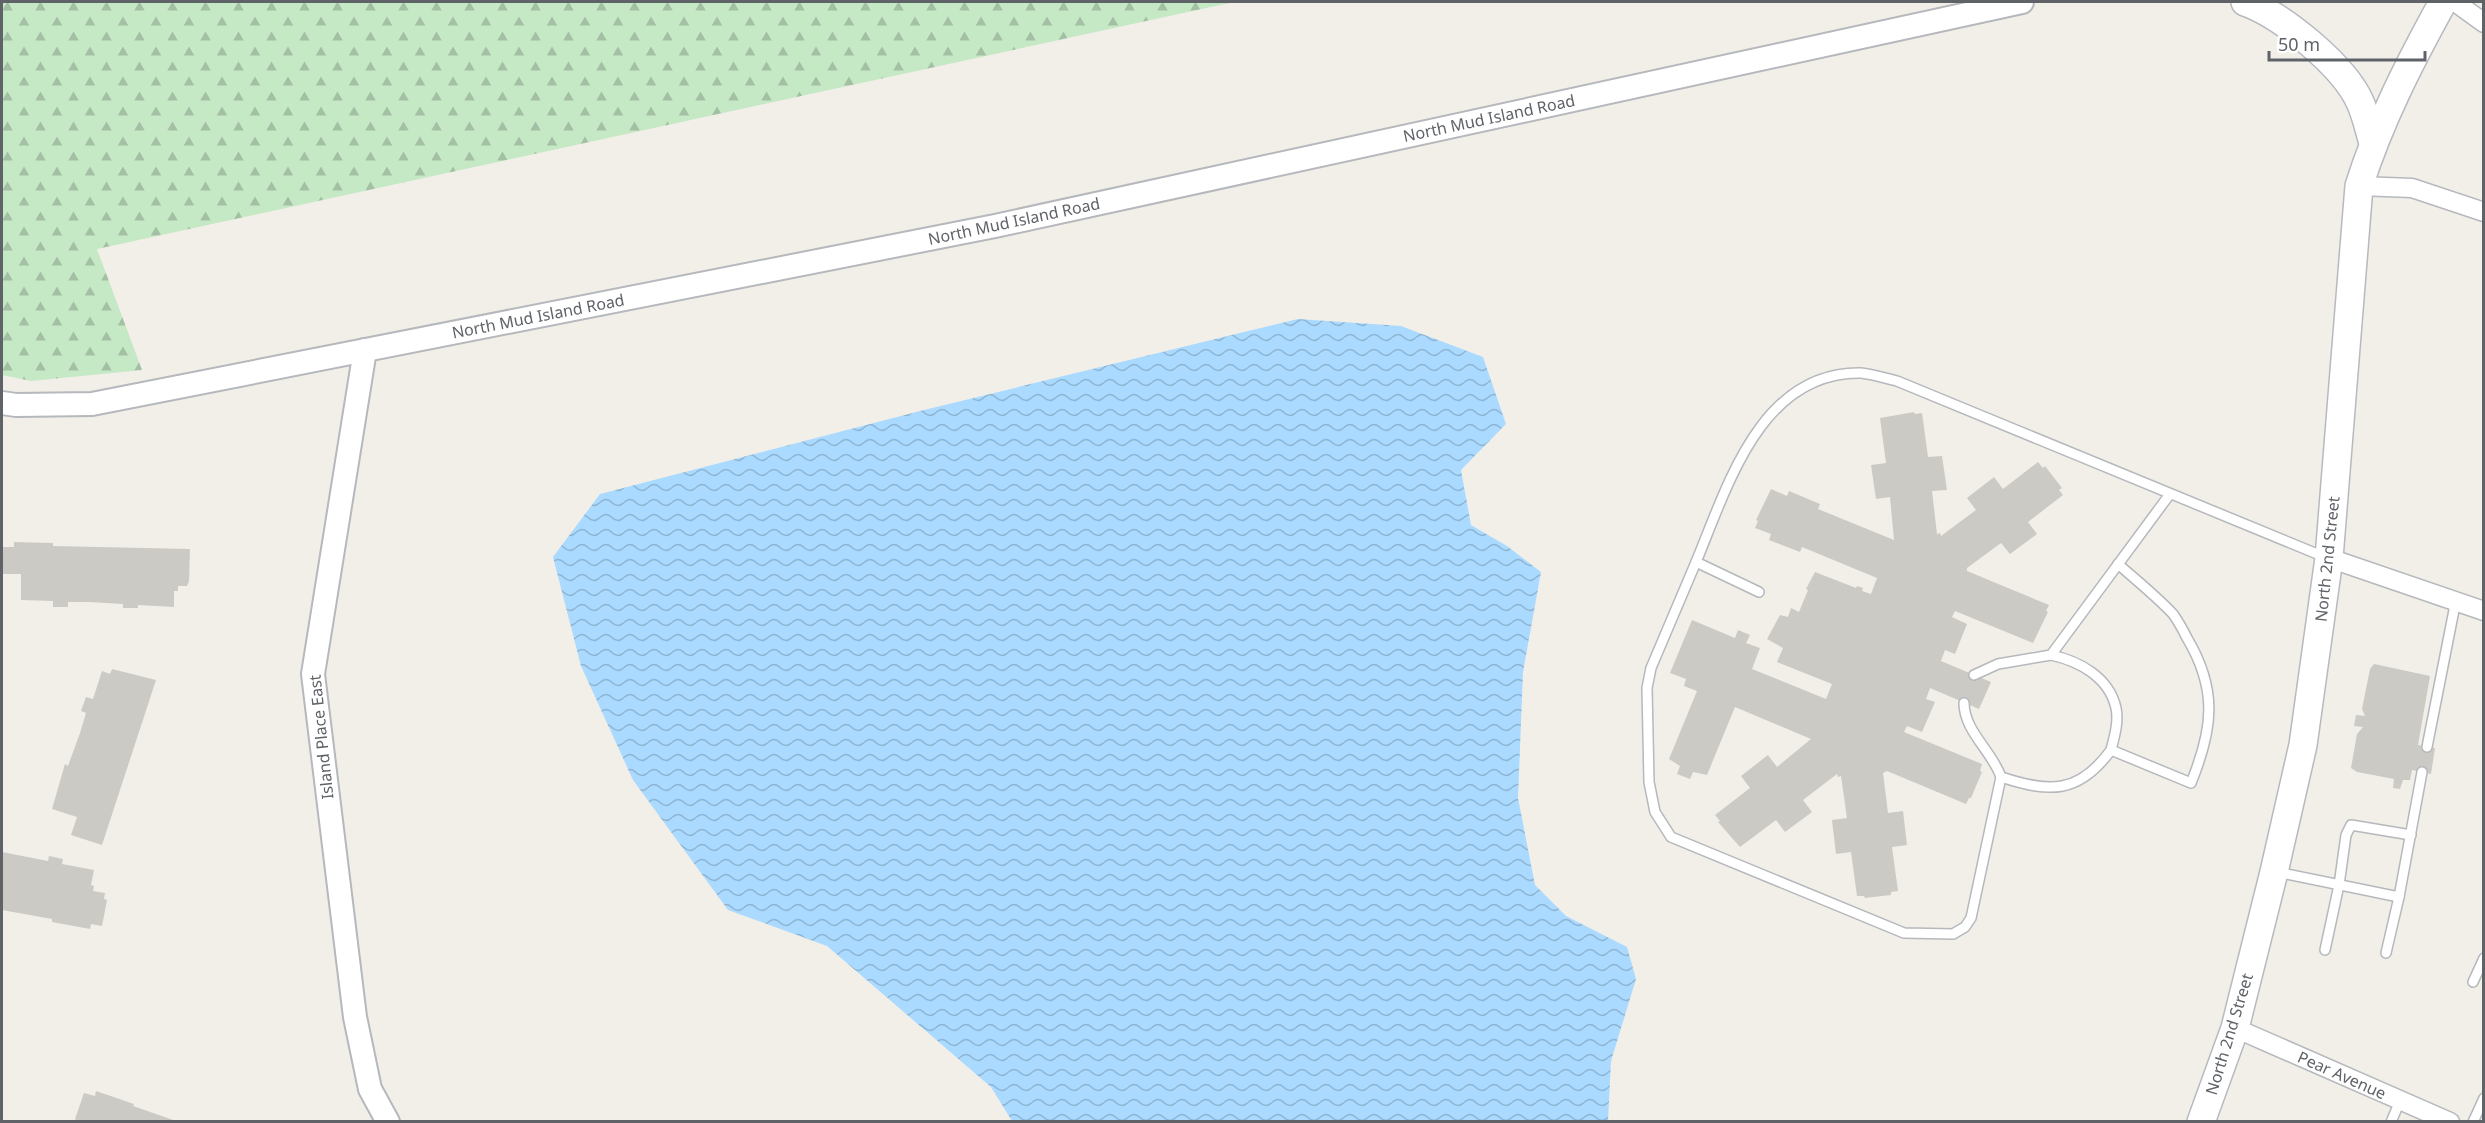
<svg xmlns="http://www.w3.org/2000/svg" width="2485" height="1123" font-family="'Noto Sans',sans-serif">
<defs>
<pattern id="forest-firs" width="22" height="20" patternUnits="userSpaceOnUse" patternTransform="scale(1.5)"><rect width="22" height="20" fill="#c5e8c5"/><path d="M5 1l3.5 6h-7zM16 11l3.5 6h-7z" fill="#a3c0a4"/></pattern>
<pattern id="water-waves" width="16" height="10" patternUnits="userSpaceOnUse" patternTransform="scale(1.5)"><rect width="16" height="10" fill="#aadaff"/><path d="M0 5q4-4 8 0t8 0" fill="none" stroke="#8eb4d2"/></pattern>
</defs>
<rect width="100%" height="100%" fill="#f1efe8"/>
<polygon fill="url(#forest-firs)" points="2,2 1234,2 97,249 142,370 31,381 2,375"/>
<polygon fill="url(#water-waves)" points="1298,319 1401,326 1483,357 1506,424 1461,470 1471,525 1507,546 1541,572 1523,672 1518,798 1535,885 1566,916 1627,947 1636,979 1611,1061 1608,1121 1012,1121 991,1087 827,946 728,910 633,780 581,666 553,557 600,494 924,410"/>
<g fill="#cccac5">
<polygon points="1914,412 1915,414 1922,413 1928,457 1942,456 1947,490 1932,491 1937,534 1940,533 1941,536 1976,510 1967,498 1994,477 2003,489 2038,462 2043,468 2045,466 2062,488 2059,490 2063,495 2028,522 2037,534 2010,554 2001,543 1967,568 1967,571 2049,605 2046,611 2048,612 2033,643 1955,611 1952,617 1967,624 1955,654 1945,650 1941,661 1991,682 1979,709 1930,688 1926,699 1935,702 1922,732 1907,726 1904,732 1982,764 1980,771 1982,772 1971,798 1969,798 1966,804 1887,771 1883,773 1888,813 1903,811 1907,845 1892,847 1898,891 1891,892 1891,895 1865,898 1864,896 1857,896 1851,852 1836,854 1832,820 1847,818 1841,776 1838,777 1837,774 1803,800 1812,812 1785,832 1776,820 1740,847 1718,822 1720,821 1715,815 1750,788 1741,776 1768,755 1777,767 1811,739 1735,707 1707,775 1693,772 1690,779 1677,774 1680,766 1669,759 1697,691 1684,686 1686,679 1670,673 1692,620 1735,638 1738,630 1750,635 1746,643 1760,648 1752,669 1826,699 1832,684 1777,662 1783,648 1767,639 1780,615 1788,617 1791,608 1799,612 1808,590 1806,589 1815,572 1856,588 1857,586 1863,588 1862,591 1871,594 1877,578 1802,547 1800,552 1769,540 1771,534 1755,528 1758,521 1756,520 1771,489 1787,496 1789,491 1820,504 1818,509 1894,540 1890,497 1876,499 1871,465 1886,463 1880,418"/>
<polygon points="14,542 53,543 53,546 190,549 189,581 187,586 178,586 178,591 174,591 174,607 138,605 138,608 123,608 123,604 89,602 68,602 68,607 53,607 53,601 21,600 21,574 2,574 3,547 14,547"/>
<polygon points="2374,664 2430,676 2418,745 2435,748 2431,774 2412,770 2410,780 2403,780 2400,789 2393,788 2394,779 2357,772 2351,768 2357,734 2363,727 2354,726 2356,715 2365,716 2362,709 2370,669"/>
<polygon points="112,669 156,680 102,845 71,835 77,817 52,809 65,764 68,766 80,733 86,713 81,711 86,697 93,699 102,671 110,674"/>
<polygon points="2,852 48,861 49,856 63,859 62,864 94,870 91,885 94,886 93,891 105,893 104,899 107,900 102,926 91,924 90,929 52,922 52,919 2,910"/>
<polygon points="96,1091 134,1104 133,1106 179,1122 78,1122 75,1119 84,1093 95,1096"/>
</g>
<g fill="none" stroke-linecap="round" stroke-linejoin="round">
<g stroke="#b5b8bc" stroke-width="12">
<g id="service">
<path d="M1696,562L1651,668L1647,688L1649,782L1655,812L1671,837L1904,933L1953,934L1965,927L1971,918L2001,777C1992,751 1964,731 1964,703"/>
<path d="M1759,592L1696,562C1727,488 1760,371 1861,373C1872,374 1885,378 1897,381L2327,558"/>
<path d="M2051,655C2079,661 2109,677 2116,708C2119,722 2114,738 2111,750L2191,783C2213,729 2218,690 2187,638C2183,630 2178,621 2173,614C2156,596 2136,580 2118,564"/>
<polyline points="1974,675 1998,664 2051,655 2170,494"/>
<polyline points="2427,747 2456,600"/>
<path d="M2001,777C2050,793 2079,794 2111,750"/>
<polyline points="2277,872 2399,897 2422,772"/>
<polyline points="2325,950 2339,885 2346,835 2351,825 2411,835"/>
<polyline points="2386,953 2399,897"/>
<polyline points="2473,982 2484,958"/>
<polyline points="2391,1122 2400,1101"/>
<polyline points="2473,1122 2484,1098"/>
</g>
</g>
<g stroke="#b5b8bc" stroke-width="21">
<g id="minor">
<polyline points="2455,2 2484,23"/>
<polyline points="2359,186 2412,188 2484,212"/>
<polyline points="2329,558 2484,611"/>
<polyline points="2235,1028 2450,1122"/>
</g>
</g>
<g stroke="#b5b8bc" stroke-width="26">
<g id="tertiary">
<polyline points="365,350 313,674 355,1017 370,1089 388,1122"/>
<polyline points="2,403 16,405 92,404 995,226 2022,2"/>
</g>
</g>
<g stroke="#b6babf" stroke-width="30">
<g id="secondary">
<path d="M2245,2C2282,15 2344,66 2360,102C2366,115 2369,130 2373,143"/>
<path d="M2201,1122L2235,1028L2274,872L2303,745L2329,558L2359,186C2380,120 2410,62 2443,2"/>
</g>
</g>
<use href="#service" stroke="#fff" stroke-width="9"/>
<use href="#minor" stroke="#fff" stroke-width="18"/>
<use href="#tertiary" stroke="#fff" stroke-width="22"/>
<use href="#secondary" stroke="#fff" stroke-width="27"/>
</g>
<g text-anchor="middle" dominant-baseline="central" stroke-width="4.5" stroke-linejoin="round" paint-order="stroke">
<g font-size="16" fill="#5f6368" stroke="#fff">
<text transform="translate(1489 118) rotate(-12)">North Mud Island Road</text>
<text transform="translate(1014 221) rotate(-12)">North Mud Island Road</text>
<text transform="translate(538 316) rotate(-11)">North Mud Island Road</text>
<text transform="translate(2327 559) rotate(-84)">North 2nd Street</text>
<text transform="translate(321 737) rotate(-96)">Island Place East</text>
<text transform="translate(2229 1034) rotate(-73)">North 2nd Street</text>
<text transform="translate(2342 1075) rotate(24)">Pear Avenue</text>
</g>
</g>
<rect width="2485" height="1123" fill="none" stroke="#5f6368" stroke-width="6"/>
<path d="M2269 51v9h156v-9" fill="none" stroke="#5f6368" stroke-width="3"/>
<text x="2278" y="51" font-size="18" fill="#5f6368" stroke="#ffffff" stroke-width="4.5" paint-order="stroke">50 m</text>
</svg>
